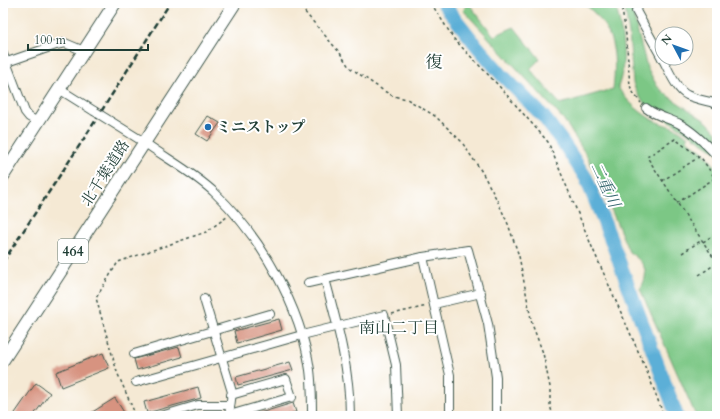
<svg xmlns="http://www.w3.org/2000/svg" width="720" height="419" font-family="Cardo,'Noto Serif JP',serif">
<rect width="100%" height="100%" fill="#fff"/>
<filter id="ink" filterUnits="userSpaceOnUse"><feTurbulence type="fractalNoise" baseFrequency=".025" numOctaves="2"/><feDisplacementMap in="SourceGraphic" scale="8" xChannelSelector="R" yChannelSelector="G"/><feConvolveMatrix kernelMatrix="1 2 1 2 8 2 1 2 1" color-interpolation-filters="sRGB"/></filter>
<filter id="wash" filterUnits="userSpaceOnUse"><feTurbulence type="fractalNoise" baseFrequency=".012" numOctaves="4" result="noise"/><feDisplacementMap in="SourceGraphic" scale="16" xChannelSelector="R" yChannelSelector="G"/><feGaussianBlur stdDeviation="0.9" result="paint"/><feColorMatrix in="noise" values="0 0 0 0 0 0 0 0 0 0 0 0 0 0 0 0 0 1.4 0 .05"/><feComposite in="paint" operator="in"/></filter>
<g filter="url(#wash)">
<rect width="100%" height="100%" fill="#f5e9d4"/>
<g fill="#7cc785" stroke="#4e825c">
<path d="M583,3H615C622,30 628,60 618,87C626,101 642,115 657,122C670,127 676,126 688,137L686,139L703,152L717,168V416H696L640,289C651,272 644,262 629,252L595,171L585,153L564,120L463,10L469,4L494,36L514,27L540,59L530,69L560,104L613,89C617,52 615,28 583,3Z"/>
<polygon points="624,3 630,3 647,67 657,86 668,96 707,122 717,133 717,152 647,106 638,95 633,83 629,33"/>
</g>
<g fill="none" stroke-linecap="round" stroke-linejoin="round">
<polyline stroke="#5cafd7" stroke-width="14" points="443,3 476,45 502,75 543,116 564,144 586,178 610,237 677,416"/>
</g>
<g id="blocks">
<g fill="#d79380">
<polygon points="208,116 220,123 207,141 196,134"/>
<polygon points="279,319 282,330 237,343 234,331"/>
<polygon points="179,347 182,357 137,370 134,359"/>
<polygon points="103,353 109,368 61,387 56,372"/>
<polygon points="290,362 293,370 238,385 236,377"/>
<polygon points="36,383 50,393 33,416 13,416"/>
<polygon points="198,387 201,398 147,413 144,402"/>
<polygon points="115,398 125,414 122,416 86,416"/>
<polygon points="293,403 296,412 283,416 250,416"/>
</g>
</g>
</g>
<g filter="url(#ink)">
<use href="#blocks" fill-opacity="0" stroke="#3f574c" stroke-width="1"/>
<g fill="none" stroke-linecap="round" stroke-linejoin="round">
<g stroke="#3f574c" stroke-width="10">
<g id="minor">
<polyline points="638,3 636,11 662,58"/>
<polyline points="3,54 25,112 29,117 38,122"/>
<path d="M662,58C668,68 676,90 687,95C695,99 707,101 717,104"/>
<polyline points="7,62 56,45 65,43 84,51"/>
<polyline points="59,89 94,111"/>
<path d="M646,108C656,116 667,118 678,123C693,131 706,144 717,156"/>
<path d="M141,140C165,158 193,172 215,193C261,237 301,307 310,370C312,385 312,401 312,416"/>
<polyline points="423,257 450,375 450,416"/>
<path d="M325,279C337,323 350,370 350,416"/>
<polyline points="308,283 423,257 468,250 488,324 496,377 496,416"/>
<polyline points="204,299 232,392 229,416"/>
<polyline points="434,304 481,293"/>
<polyline points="134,354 270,314"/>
<polyline points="136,382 302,335 384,315 396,365 398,416"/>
<polyline points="161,416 198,405 230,405"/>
<polyline points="226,416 292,397 286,379 231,395"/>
</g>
</g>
<g stroke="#3f574c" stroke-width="14">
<g id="highway">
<polyline points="3,176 115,3"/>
<polyline points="3,360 235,3"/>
</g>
</g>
<g stroke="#3f574c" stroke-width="1.5" stroke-dasharray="3 3" stroke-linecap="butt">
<polyline points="297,3 340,53 349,67 384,91 393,96 407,99 435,116 461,141 482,172 497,200 508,224 519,256 532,324 543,353 550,387 550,405 553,416"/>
<polyline points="431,3 454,39 499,86 548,142 592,247 646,369 664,416"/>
<polyline points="621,3 626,35 630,86 634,94 641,103"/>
<polyline points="662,181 699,157"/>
<polyline points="717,181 702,159 675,139 647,157 717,263"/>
<polyline points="677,203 715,178"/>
<polyline points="703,242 717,233"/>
<polyline points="682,253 702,240"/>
<polyline points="699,275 717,263"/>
<polyline points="714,298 717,296"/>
<polyline points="392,314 427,306"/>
<polyline points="136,416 117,372 96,298 118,262 206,232 227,217"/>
</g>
<use href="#minor" stroke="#fff" stroke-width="8"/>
<use href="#highway" stroke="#fff" stroke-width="12"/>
<polyline stroke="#1f3d34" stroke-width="2.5" stroke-dasharray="6 3" stroke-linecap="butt" points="3,262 85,137 170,3"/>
<g stroke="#3f574c" stroke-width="10" stroke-linecap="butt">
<polyline id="minor-bridge" points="94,111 139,139"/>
</g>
<use href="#minor-bridge" stroke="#fff" stroke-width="8"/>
</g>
</g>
<circle fill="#1f6fb2" stroke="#fff" stroke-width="1.5" cx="208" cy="127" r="4"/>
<g text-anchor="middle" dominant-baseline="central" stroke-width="4" stroke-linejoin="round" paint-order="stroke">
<rect fill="#fff" stroke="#627771" stroke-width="1" x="58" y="239" width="30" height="24" rx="3"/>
<g font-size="14" font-weight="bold" fill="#1f3d34">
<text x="73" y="251">464</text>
</g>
<g font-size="15" font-weight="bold" fill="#1f3d34" stroke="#fff" text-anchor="start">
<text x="216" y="127">ミニストップ</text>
</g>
<g font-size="15" fill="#1f3d34" stroke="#fff">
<text transform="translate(105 173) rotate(-57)">北千葉道路</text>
</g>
<g font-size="16" font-style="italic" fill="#34656d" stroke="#fff">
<text transform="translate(605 185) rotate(65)">二重川</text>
</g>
<g font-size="16" fill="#1f3d34" stroke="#fff">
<text x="399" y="328">南山二丁目</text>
</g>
<g font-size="17" fill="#1f3d34" stroke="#fff">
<text x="434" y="62">復</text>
</g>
</g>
<rect width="720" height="419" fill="none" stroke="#fff" stroke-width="16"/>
<g transform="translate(674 46) rotate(311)"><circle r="19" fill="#ffffff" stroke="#a5b1ae"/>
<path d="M0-3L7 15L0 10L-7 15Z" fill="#1f6fb2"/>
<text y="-6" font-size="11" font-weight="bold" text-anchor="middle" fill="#1f3d34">N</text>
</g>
<path d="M28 44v6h120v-6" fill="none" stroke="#1f3d34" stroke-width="2"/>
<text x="34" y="44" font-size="12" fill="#1f3d34" stroke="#ffffff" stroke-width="3" paint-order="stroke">100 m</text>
</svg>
